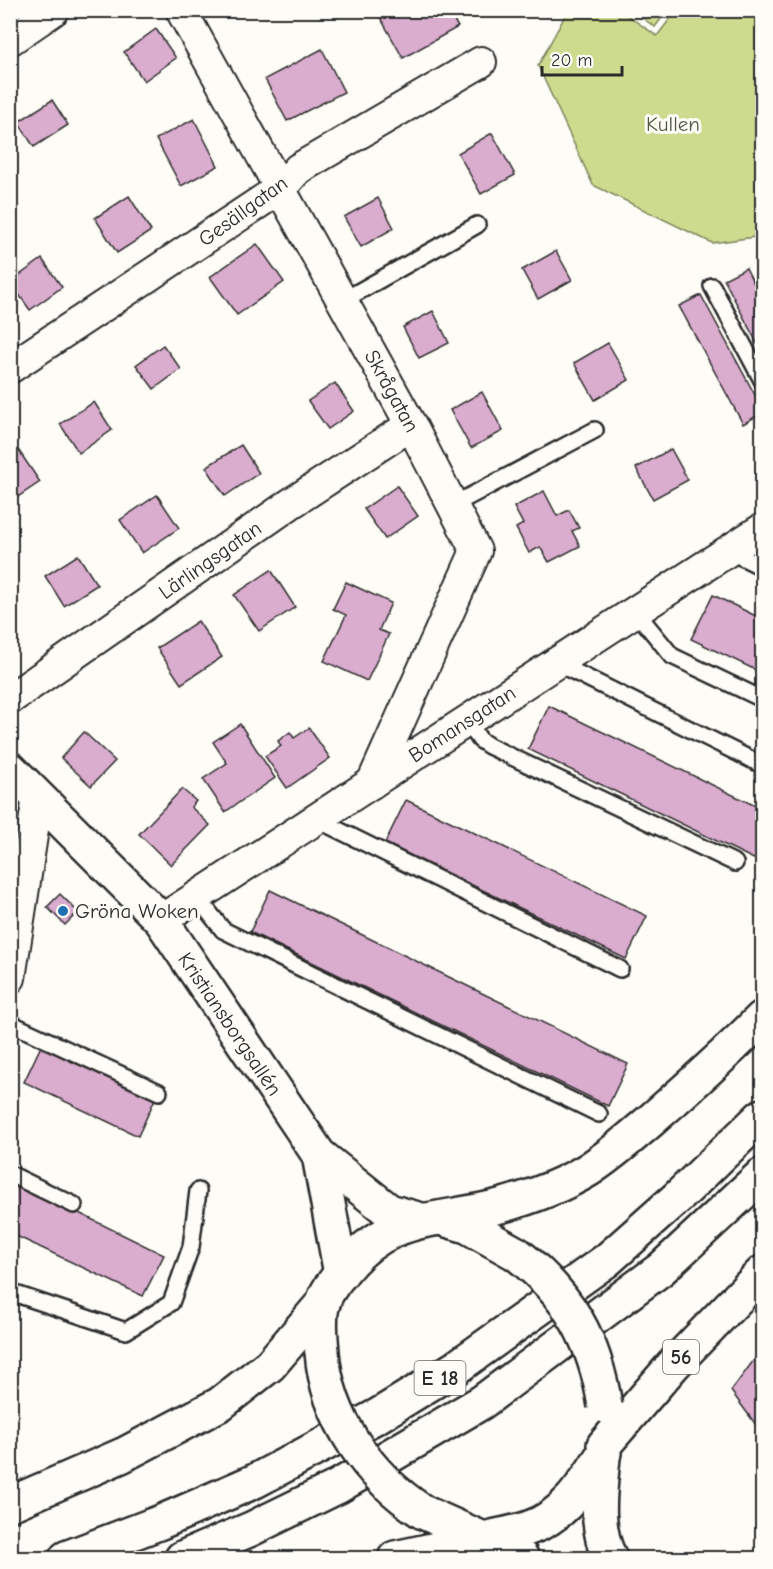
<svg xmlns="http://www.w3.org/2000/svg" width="773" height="1569" font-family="'Comic Neue',sans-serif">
<rect width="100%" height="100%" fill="#fdfcf7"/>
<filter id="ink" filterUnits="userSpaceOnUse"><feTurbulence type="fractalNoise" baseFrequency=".0167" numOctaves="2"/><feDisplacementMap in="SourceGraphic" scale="12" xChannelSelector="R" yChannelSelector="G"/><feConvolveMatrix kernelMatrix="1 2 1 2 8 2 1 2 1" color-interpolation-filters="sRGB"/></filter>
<g filter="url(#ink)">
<g fill="#ccdb8e" stroke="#7c835c" stroke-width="1.5">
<polygon points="568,10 621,11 657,36 676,11 762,11 762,236 712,243 593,185 538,66"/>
<polygon points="633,11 667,11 655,27"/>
</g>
<g fill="#daacce" stroke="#2b2b2b" stroke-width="1.5">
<polygon points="392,10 448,10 458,27 403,58 380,17"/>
<polygon points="156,29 176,58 144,81 124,52"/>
<polygon points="322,49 344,92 287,121 265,79"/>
<polygon points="52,100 68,125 34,147 18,122"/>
<polygon points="194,119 218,166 181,186 156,139"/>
<polygon points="492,133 515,175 481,194 458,153"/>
<polygon points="129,196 151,231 117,253 95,218"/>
<polygon points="378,198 394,228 361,247 344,217"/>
<polygon points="257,244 284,282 237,315 210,277"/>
<polygon points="556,251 572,280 538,299 522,270"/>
<polygon points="42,259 62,287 30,310 10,282"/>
<polygon points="746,268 762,299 762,353 724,279"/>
<polygon points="701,295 762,408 762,413 743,424 679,306"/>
<polygon points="433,311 449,343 419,358 403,327"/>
<polygon points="608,343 629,380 595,400 574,363"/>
<polygon points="163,345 181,369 154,389 136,365"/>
<polygon points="335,383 354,411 328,429 308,401"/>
<polygon points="482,392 503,431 471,448 450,410"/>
<polygon points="94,402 112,430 79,453 60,424"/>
<polygon points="241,445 259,473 225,496 206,467"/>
<polygon points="671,449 688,480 653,499 636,468"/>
<polygon points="19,451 40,482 10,502 10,457"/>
<polygon points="397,486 418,516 385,539 364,509"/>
<polygon points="544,491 557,516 569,510 579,528 572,531 580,546 549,562 540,547 529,553 516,528 523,524 514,507"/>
<polygon points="157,495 179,528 142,553 120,520"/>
<polygon points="78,555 97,585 64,606 45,576"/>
<polygon points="271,570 295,607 259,631 234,595"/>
<polygon points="346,582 391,603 379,630 389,634 367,681 324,661 346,615 333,609"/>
<polygon points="713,595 762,619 762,673 691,639"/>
<polygon points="198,621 222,657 181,684 157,648"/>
<polygon points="549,706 762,809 762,863 528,749"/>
<polygon points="240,724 275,778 225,812 203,779 227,763 213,742"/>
<polygon points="309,728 330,758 287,788 265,756 281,746 278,741 290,732 294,738"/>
<polygon points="84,732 115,761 91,786 61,758"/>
<polygon points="182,789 196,801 191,807 210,825 171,865 139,834"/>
<polygon points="406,800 647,916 626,959 385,843"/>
<polygon points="270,890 628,1064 608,1106 250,932"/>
<polygon points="60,894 78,912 65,925 47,907"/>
<polygon points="41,1046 155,1099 138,1136 24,1082"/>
<polygon points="10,1179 164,1255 143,1296 10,1233"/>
<polygon points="762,1349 762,1433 731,1391"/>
</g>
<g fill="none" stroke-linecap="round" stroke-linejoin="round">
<g stroke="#2b2b2b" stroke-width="20">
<g id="lane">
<polyline points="712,286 762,380"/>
<polyline points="342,301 477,225"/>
<polyline points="453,505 595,430"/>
<polyline points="729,551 762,567"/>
<polyline points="636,612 672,656 762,699"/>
<polyline points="557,663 762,765"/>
<polyline points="467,721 480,740 489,746 735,863"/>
<polyline points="316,819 620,969"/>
<polyline points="197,897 223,930 599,1114"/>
<polyline points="10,1023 159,1092"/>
<polyline points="10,1174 74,1205"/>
<polyline points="10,1292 126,1331 171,1303 191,1247 198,1191"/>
</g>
</g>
<g stroke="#2b2b2b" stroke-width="34">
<g id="street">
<polyline points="181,10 411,425 476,551 372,783"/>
<polyline points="10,40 54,10"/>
<polyline points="10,368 281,188 298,169 481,62"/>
<polyline points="10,699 290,504 411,425"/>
<polyline points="161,920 762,529"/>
<polyline points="10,978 38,797"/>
</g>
</g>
<g stroke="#2b2b2b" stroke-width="38">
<g id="secondary">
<polyline points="10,769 161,920 319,1155 389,1211 421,1220"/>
<polyline points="319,1155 341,1274"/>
</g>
</g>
<g stroke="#2b2b2b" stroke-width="38">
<g id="highway">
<polyline points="440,1218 467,1226 517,1254"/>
<path d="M322,1352C321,1336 318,1318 323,1303C326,1291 335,1281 342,1272C389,1213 435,1223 500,1206C532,1197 560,1187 588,1170C610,1156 629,1139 649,1122C688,1088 726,1054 762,1018"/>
<polyline points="604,1445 674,1364 762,1273"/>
<path d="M603,1457C600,1491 594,1527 610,1558"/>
<polyline points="10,1504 123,1455 220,1404 270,1365 323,1303"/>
<polyline points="423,1512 508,1550 522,1558"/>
<path d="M484,1539C499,1535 515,1533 529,1528C565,1516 585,1483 604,1453"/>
<polyline points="66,1558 161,1522 255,1481 379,1415 454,1369 607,1260 678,1197 762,1116"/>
<polyline points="182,1558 251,1529 337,1487 482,1402 661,1269 762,1175"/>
<polyline points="395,1558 437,1549 473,1535"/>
</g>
</g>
<use href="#lane" stroke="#fdfcf7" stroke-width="15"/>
<use href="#street" stroke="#fdfcf7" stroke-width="30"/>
<use href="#secondary" stroke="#fdfcf7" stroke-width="33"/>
<use href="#highway" stroke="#fdfcf7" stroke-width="33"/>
<g stroke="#2b2b2b" stroke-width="38" stroke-linecap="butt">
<g id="highway-bridge">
<path d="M517,1254C569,1295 595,1340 605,1406"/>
<path d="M322,1352C327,1418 369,1477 423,1512"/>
</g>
</g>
<use href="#highway-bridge" stroke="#fdfcf7" stroke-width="33"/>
</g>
</g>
<circle fill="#1f6fb2" stroke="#fdfcf7" stroke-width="2" cx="63" cy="911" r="6"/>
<g text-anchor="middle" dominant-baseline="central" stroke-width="6" stroke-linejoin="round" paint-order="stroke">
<g fill="#fdfcf7" stroke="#6a6a68" stroke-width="1.5">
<rect x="663" y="1340" width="36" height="34" rx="4.5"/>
<rect x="414.5" y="1361" width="51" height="34" rx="4.5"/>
</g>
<g font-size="20" font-weight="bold" fill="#2b2b2b">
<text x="681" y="1357">56</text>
<text x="440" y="1378">E 18</text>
</g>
<g font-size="21" fill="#535744" stroke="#fdfcf7">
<text x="673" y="124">Kullen</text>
</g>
<g font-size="21" fill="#2b2b2b" stroke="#fdfcf7">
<text transform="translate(243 211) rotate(-36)">Gesällgatan</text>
<text transform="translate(392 391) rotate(61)">Skrågatan</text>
<text transform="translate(210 560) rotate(-35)">Lärlingsgatan</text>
<text transform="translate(462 724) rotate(-33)">Bomansgatan</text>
<text transform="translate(230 1024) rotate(56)">Kristiansborgsallén</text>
</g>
<g font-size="21" fill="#2b2b2b" stroke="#fdfcf7" text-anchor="start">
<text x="75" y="911">Gröna Woken</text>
</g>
</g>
<rect width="773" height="1569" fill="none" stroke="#fdfcf7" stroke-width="36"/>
<rect x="18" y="18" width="737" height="1533" fill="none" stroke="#2b2b2b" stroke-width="2" filter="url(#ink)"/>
<path d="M542 66v9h80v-9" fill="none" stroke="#2b2b2b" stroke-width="3"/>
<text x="551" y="66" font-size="18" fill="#2b2b2b" stroke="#fdfcf7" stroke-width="4.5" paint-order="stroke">20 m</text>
</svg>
